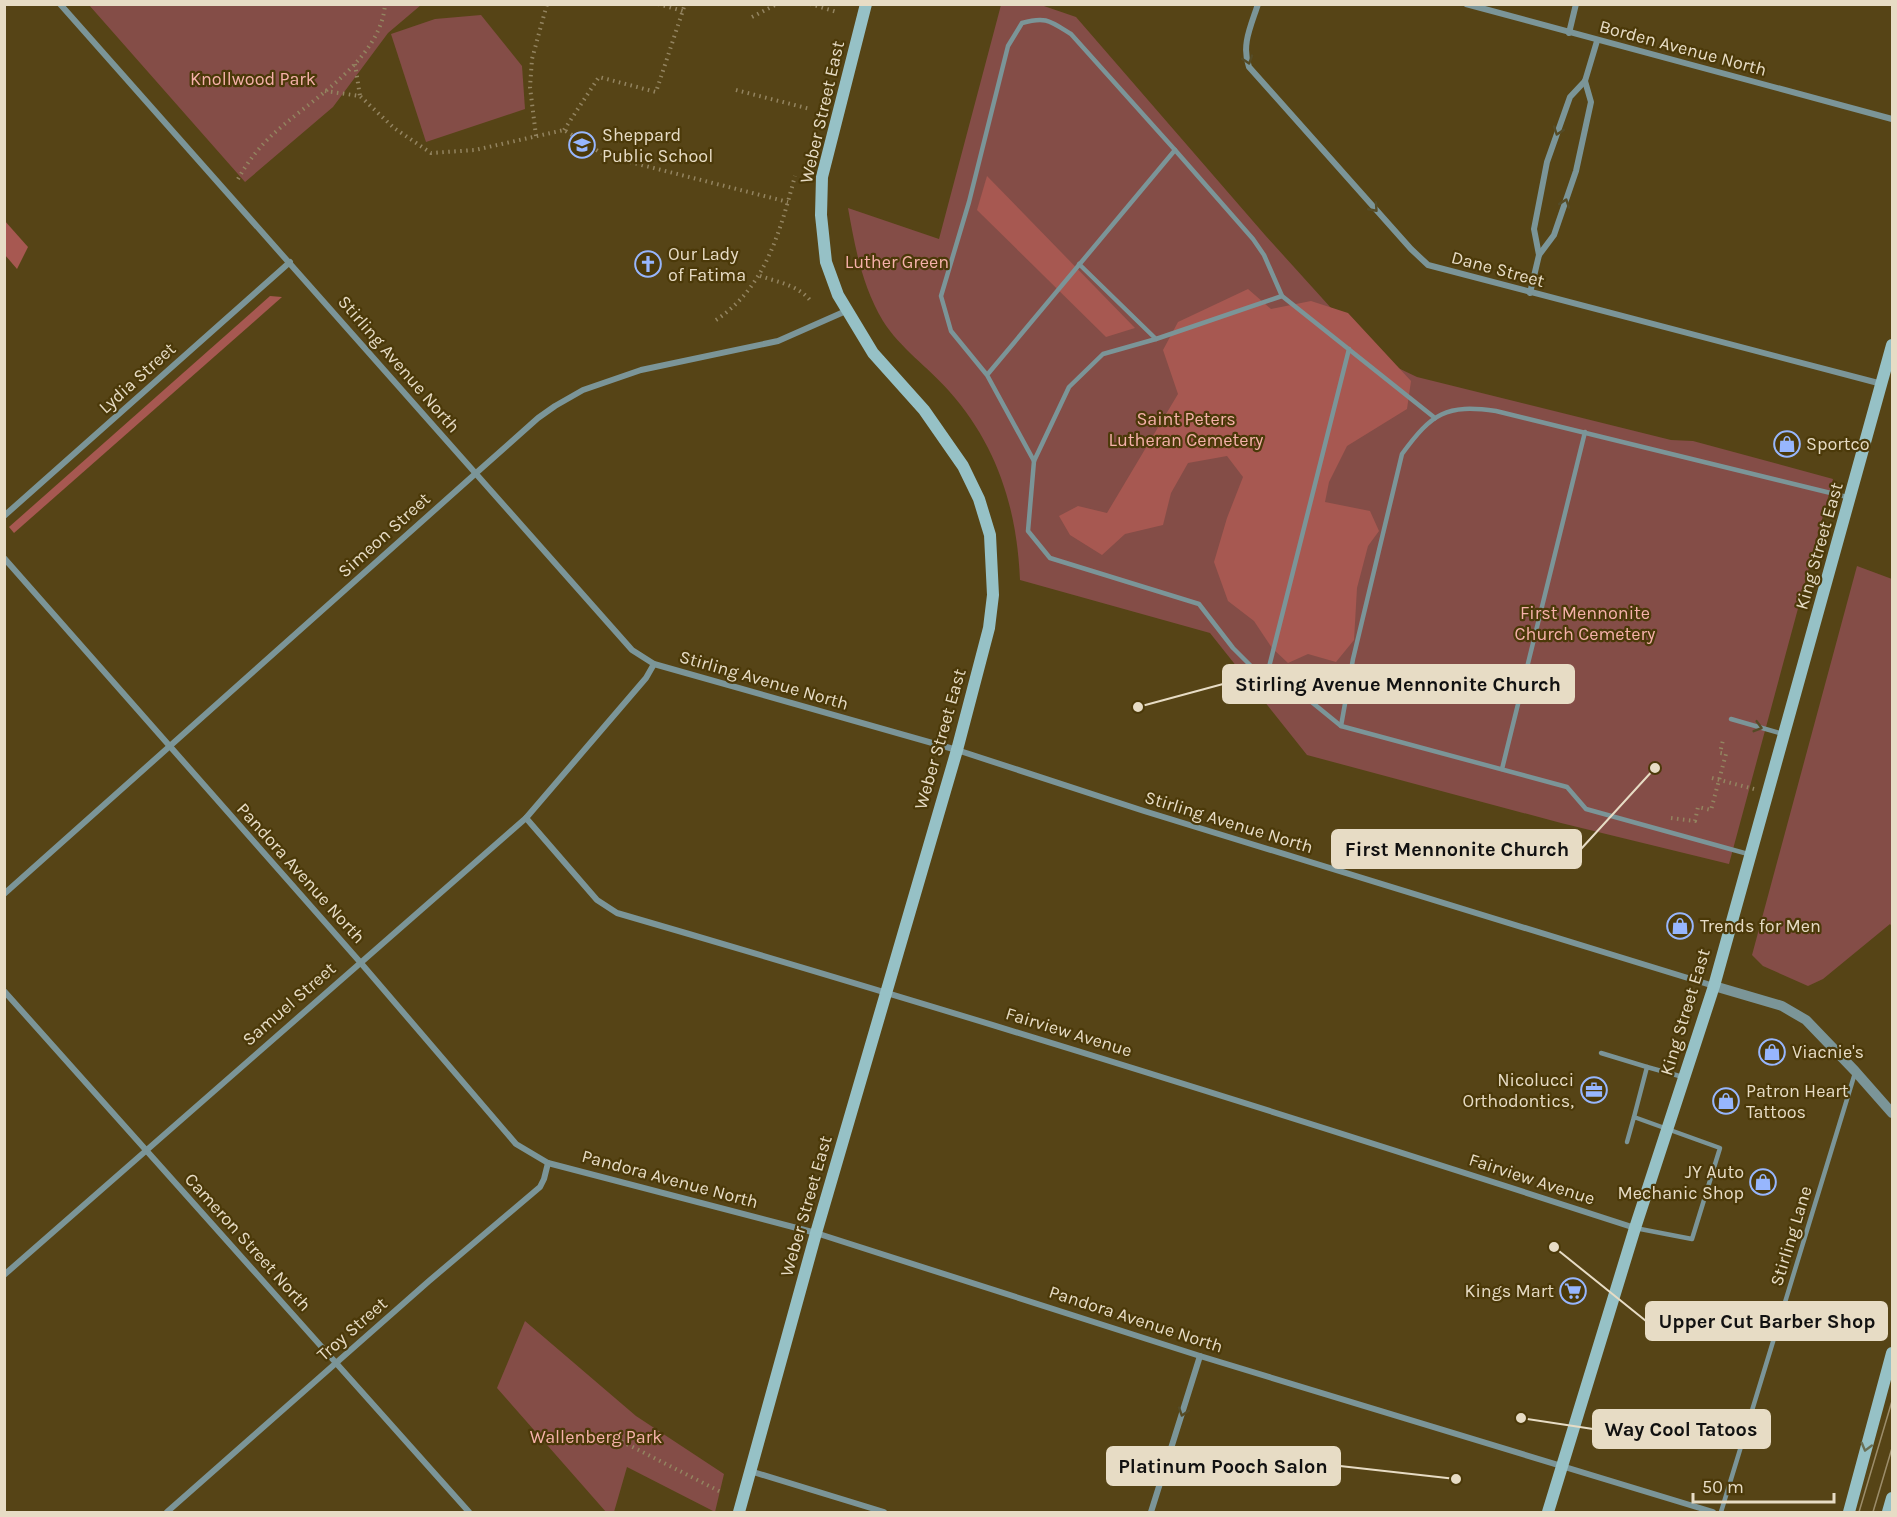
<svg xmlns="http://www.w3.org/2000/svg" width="1897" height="1517" font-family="Karla,sans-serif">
<rect width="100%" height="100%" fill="#564416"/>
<g fill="#844d47">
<polygon points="89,5 421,5 388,33 333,107 245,182"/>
<path d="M1001,5H1041L1076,17L1265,235L1360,340L1396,367L1417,377L1671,440L1693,441L1833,479L1729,864L1561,823L1307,755L1210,633L1020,580C1017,508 997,445 949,391C928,367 900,348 883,321C862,286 855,247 848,208L939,239Z"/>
<polygon points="481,15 522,66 525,109 426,142 391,34 435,19"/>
<polygon points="1857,566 1892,579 1892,927 1890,924 1823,979 1808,986 1763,966 1752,955"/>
<polygon points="525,1321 636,1416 724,1474 715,1512 627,1467 614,1512 606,1512 497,1388"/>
</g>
<g fill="#a75851">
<polygon points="987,176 1135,328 1106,337 977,210"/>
<polygon points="4,220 28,247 17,269 5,255"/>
<polygon points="1248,289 1271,309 1311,301 1348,313 1411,381 1407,409 1347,446 1329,482 1325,502 1370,511 1379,531 1368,546 1357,588 1354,640 1336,662 1308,654 1288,663 1272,648 1254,621 1228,601 1214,562 1227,518 1243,477 1227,456 1188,463 1171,493 1163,525 1125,534 1102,555 1070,535 1059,516 1078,506 1107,513 1178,394 1163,350 1178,322"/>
<polygon points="270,296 282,297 14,533 9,527"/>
</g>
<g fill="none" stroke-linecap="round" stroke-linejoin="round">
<g stroke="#938460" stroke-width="4" stroke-dasharray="1.5 4.5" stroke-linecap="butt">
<polyline points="658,4 683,11"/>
<polyline points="810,4 837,12"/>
<polyline points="752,17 777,4"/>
<polyline points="355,64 360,96"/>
<polyline points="736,90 810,109"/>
<polyline points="325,91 360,96 394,128 431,153 475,150 564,130 606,156 788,202"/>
<polyline points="564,130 599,77 656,92 685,4"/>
<polyline points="536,136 530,87 532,59 547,4"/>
<path d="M238,179C247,163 257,150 269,138C307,101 381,62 385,4"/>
<path d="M760,276C778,282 801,286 812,303"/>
<path d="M716,320C766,287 780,231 795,176"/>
<polyline points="1712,778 1754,789"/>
<polyline points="1671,818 1695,821 1698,807 1711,810 1726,754 1720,753 1723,740"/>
<polyline points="611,1436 721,1492"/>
</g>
<g stroke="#7b9598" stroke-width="4.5">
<polyline points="1175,150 1253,239 1264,255 1282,296 1435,418"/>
<polyline points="1079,264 1156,339"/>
<path d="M987,375L1175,150L1071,34C1050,21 1046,16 1022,23L1008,46L969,202L941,296L951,331L987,375L1034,461L1028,531L1050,558L1199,604L1233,648L1251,666L1303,695L1341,726L1567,787L1586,809L1748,854"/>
<polyline points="1034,461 1069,387 1103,354 1156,339 1282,296"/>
<polyline points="1267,675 1349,349"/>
<polyline points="1731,719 1783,734"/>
<path d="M1341,726L1353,659L1402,454C1432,413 1446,404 1496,411L1847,497"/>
<polyline points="1502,769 1585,432"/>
<polyline points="1601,1053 1647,1067"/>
<polyline points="1634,1117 1647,1067 1683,1077"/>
<polyline points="1627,1142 1634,1117 1720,1148 1692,1239 1635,1228"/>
<polyline points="1721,1512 1855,1073"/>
</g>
<g stroke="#7b9598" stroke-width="6">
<polyline points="60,4 632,650 654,664 957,750 1144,811 1714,986"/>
<path d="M1258,4C1251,26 1241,45 1249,67L1411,249L1428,265L1882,384"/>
<polyline points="1466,4 1892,119"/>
<polyline points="1569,33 1576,4"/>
<polyline points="1539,255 1534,229 1547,162 1570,97 1585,81 1597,41"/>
<polyline points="1530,293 1539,255 1554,235 1576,171 1591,102 1585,81"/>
<polyline points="4,516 290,262"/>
<polyline points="4,558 360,962 516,1144 548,1163 816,1233 1200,1356 1713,1512"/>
<path d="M526,818L597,900L617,913C958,1012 1297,1118 1635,1228"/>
<polyline points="4,894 475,474 538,418 555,406 583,390 641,370 778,341 846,311"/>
<polyline points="4,991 469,1512"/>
<polyline points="4,1275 526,818 646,678 654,664"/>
<polyline points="750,1471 884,1512"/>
<polyline points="167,1512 429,1281 540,1187 544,1179 548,1163"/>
<polyline points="1151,1512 1200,1356"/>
</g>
<polyline stroke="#7b9598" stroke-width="10" points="1714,986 1782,1006 1806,1020 1855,1071 1892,1113"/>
<g stroke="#96c1c6" stroke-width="12">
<polyline points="739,1512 816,1233 957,750 989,628 993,595 990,535 979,499 963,466 924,410 873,353 838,295 826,262 821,215 822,177 866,4"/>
<polyline points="1548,1512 1635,1228 1714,986 1892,345"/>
<polyline points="1849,1512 1892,1353"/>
<polyline points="1888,1512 1892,1498"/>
</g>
<g stroke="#9c8d6a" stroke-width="1.5">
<polyline points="1859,1512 1892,1401"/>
<polyline points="1873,1512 1892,1448"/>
</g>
</g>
<defs><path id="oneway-chevron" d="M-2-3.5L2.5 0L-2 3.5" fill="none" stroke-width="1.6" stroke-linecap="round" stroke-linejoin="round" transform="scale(1.5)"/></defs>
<g stroke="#554b26">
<use href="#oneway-chevron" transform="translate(1248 60) rotate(72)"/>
<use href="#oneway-chevron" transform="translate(1558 131) rotate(109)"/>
<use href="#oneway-chevron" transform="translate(1565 203) rotate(-71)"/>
<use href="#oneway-chevron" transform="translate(1374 208) rotate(48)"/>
<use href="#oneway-chevron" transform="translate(1758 727) rotate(16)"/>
<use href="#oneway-chevron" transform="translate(1183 1412) rotate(108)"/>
</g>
<use stroke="#696f55" href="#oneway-chevron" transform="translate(1866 1447) rotate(105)"/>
<defs>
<g id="school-ring" transform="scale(1.35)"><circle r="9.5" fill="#4b3909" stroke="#97b6fd" stroke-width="1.5"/><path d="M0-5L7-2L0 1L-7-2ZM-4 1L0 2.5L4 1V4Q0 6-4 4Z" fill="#97b6fd"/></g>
<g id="church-ring" transform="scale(1.35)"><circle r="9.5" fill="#4b3909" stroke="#97b6fd" stroke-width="1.5"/><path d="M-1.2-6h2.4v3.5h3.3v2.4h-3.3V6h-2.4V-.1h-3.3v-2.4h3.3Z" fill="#97b6fd"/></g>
<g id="shop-ring" transform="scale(1.35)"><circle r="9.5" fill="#4b3909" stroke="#97b6fd" stroke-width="1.5"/><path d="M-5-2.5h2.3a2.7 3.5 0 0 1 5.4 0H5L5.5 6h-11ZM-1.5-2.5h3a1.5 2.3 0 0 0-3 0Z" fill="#97b6fd"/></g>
<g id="office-ring" transform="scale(1.35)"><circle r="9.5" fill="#4b3909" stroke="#97b6fd" stroke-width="1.5"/><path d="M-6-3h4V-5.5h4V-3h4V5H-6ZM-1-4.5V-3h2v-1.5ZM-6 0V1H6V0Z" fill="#97b6fd"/></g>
<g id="supermarket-ring" transform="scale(1.35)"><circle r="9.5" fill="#4b3909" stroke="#97b6fd" stroke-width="1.5"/><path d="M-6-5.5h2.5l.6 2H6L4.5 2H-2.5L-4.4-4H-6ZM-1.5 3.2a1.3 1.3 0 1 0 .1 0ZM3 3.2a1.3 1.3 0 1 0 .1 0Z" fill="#97b6fd"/></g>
</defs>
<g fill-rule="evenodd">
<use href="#school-ring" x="582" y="145"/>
<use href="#church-ring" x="648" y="264"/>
<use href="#shop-ring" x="1787" y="444"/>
<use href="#shop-ring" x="1680" y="926"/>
<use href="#shop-ring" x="1772" y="1052"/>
<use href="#office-ring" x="1594" y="1090"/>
<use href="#shop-ring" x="1726" y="1101"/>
<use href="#shop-ring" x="1763" y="1182"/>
<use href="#supermarket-ring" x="1573" y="1291"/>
</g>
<g text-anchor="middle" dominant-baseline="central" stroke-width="4.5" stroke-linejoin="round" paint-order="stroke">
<g font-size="18" fill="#e7dcc5" stroke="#4b3909">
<text transform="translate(1683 48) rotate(15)">Borden Avenue North</text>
<text transform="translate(822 112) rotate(-77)">Weber Street East</text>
<text transform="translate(1498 269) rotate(15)">Dane Street</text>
<text transform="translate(399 364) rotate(49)">Stirling Avenue North</text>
<text transform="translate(137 378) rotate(-42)">Lydia Street</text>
<text transform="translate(384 535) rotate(-42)">Simeon Street</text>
<text transform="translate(1819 546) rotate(-74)">King Street East</text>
<text transform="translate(764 680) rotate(16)">Stirling Avenue North</text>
<text transform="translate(940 739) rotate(-74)">Weber Street East</text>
<text transform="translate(1229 822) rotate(17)">Stirling Avenue North</text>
<text transform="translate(301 873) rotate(48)">Pandora Avenue North</text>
<text transform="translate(289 1004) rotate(-41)">Samuel Street</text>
<text transform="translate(1685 1012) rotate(-73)">King Street East</text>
<text transform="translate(1069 1032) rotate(17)">Fairview Avenue</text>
<text transform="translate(670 1179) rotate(15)">Pandora Avenue North</text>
<text transform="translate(1532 1179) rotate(18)">Fairview Avenue</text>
<text transform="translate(806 1206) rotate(-74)">Weber Street East</text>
<text transform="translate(1791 1236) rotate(-73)">Stirling Lane</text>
<text transform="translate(248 1242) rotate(48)">Cameron Street North</text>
<text transform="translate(1136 1319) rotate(18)">Pandora Avenue North</text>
<text transform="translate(352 1329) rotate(-41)">Troy Street</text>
</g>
<g font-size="18" fill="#f6b1aa" stroke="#4b3909">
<text x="253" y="79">Knollwood Park</text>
<text x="897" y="262">Luther Green</text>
<text x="1186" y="419">Saint Peters<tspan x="1186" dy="21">Lutheran Cemetery</tspan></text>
<text x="1585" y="613">First Mennonite<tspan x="1585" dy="21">Church Cemetery</tspan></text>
<text x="596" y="1437">Wallenberg Park</text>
</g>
<g font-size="18" fill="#e7dcc5" stroke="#4b3909" text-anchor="start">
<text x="602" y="135">Sheppard<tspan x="602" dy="21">Public School</tspan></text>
<text x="668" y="254">Our Lady<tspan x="668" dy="21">of Fatima</tspan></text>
<text x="1806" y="444">Sportco</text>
<text x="1700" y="926">Trends for Men</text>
<text x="1792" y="1052">Viacnie's</text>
<text x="1574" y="1080" text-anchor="end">Nicolucci<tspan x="1574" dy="21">Orthodontics,</tspan></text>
<text x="1746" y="1091">Patron Heart<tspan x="1746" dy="21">Tattoos</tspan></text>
<text x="1744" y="1172" text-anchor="end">JY Auto<tspan x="1744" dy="21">Mechanic Shop</tspan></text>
<text x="1554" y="1291" text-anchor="end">Kings Mart</text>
</g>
</g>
<path fill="none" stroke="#e7dcc5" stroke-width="2" d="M1138 707L1223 684M1655 768L1581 849M1554 1247L1646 1321M1521 1418L1593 1429M1456 1479L1340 1466"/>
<g fill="#e7dcc5" stroke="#4b3909" stroke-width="2">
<circle cx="1138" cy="707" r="6"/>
<circle cx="1655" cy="768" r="6"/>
<circle cx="1554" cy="1247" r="6"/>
<circle cx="1521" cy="1418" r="6"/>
<circle cx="1456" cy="1479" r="6"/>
</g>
<g fill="#e7dcc5" stroke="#e7dcc5" stroke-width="2">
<rect x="1223" y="665" width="351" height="38" rx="6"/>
<rect x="1332" y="830" width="249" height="38" rx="6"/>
<rect x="1646" y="1302" width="241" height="38" rx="6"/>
<rect x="1593" y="1410" width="177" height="38" rx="6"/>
<rect x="1107" y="1447" width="233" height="38" rx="6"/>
</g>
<g font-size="20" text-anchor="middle" font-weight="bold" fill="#111">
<text x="1398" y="691">Stirling Avenue Mennonite Church</text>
<text x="1457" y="856">First Mennonite Church</text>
<text x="1767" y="1328">Upper Cut Barber Shop</text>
<text x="1681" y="1436">Way Cool Tatoos</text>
<text x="1223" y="1473">Platinum Pooch Salon</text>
</g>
<rect width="1897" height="1517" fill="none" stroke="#e7dcc5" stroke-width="12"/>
<path d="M1693 1493v9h141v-9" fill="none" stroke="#e7dcc5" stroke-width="3"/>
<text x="1702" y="1493" font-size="18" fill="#e7dcc5" stroke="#4b3909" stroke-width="4.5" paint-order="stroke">50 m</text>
</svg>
